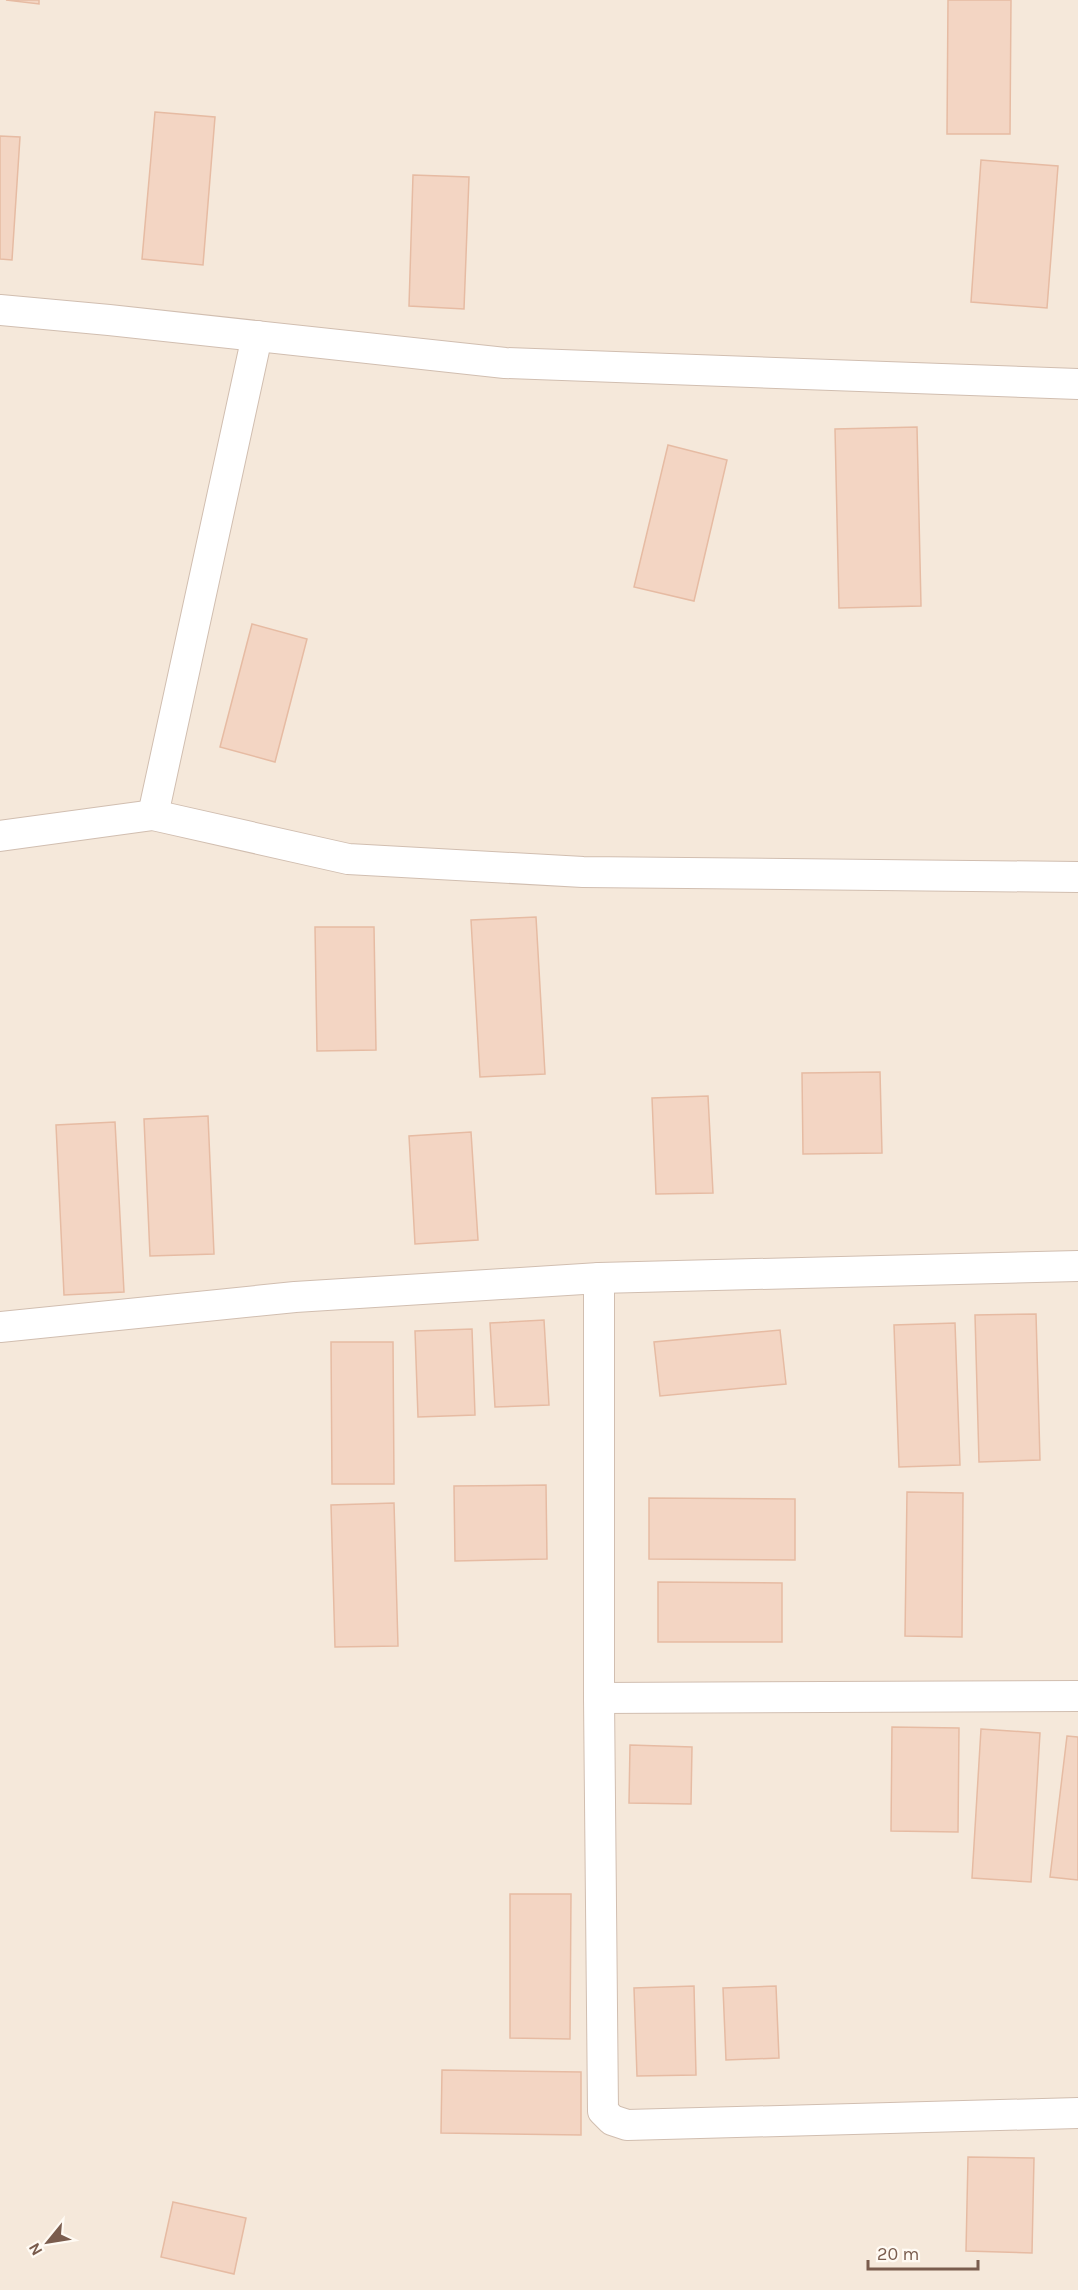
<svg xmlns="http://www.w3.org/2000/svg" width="1078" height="2290" font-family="Karla,sans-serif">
<rect width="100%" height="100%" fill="#fdf6ec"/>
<rect fill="#f5e8da" x="0" y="0" width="1078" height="2290"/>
<g fill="#f3d5c3" stroke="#e6bba3" stroke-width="1.5">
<polygon points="6,0 39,0 39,4"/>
<polygon points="948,0 1011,0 1010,134 947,134"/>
<polygon points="155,112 215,117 203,265 142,259"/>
<polygon points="0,136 20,137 12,260 0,259"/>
<polygon points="981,160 1058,166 1047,308 971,302"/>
<polygon points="413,175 469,177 464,309 409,306"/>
<polygon points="917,427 921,606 839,608 835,429"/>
<polygon points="668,445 727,460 694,601 634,587"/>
<polygon points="252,624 307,639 275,762 220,747"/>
<polygon points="536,917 545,1074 480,1077 471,920"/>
<polygon points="315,927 374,927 376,1050 317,1051"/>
<polygon points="880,1072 882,1153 803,1154 802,1073"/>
<polygon points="708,1096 713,1193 656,1194 652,1098"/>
<polygon points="208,1116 214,1254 150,1256 144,1119"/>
<polygon points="115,1122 124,1292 64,1295 56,1125"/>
<polygon points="471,1132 478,1240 415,1244 409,1136"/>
<polygon points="1036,1314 1040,1460 979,1462 975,1315"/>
<polygon points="544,1320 549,1405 495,1407 490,1323"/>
<polygon points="955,1323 960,1465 899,1467 894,1325"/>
<polygon points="472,1329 475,1415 418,1417 415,1331"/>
<polygon points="780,1330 786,1384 660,1396 654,1342"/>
<polygon points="331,1342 393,1342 394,1484 332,1484"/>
<polygon points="546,1485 547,1559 455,1561 454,1486"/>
<polygon points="907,1492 963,1493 962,1637 905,1636"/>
<polygon points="649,1498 795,1499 795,1560 649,1559"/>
<polygon points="394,1503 398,1646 335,1647 331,1505"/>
<polygon points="658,1582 782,1583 782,1642 658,1642"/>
<polygon points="892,1727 959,1728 958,1832 891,1831"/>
<polygon points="981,1729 1040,1733 1031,1882 972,1878"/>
<polygon points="1067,1736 1078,1737 1078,1880 1050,1877"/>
<polygon points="630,1745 692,1747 691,1804 629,1803"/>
<polygon points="510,1894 571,1894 570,2039 510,2038"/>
<polygon points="694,1986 696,2075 637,2076 634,1988"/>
<polygon points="776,1986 779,2058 726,2060 723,1988"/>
<polygon points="442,2070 581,2072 581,2135 441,2133"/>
<polygon points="968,2157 1034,2158 1032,2253 966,2251"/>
<polygon points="173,2202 246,2218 234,2274 161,2257"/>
</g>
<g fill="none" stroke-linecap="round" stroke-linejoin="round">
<g stroke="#d1beb0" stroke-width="32">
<g id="minor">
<polyline points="0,310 109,320 505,363 1078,384"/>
<polyline points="153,815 257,336"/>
<polyline points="0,836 153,815 348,859 583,872 1078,877"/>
<polyline points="599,1278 599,1698 603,2111 612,2120 627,2125 1078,2113"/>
<polyline points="0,1327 295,1297 599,1278 1078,1266"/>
<polyline points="599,1698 1078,1696"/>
</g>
</g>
<use href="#minor" stroke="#fff" stroke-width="30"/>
</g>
<g transform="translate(48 2242) rotate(240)" stroke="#fffaf3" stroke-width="4.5" paint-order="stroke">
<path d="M0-4.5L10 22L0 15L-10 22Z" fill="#7a5c4d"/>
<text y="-9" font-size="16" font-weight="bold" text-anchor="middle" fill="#7a5c4d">N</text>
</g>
<path d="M868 2260v9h110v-9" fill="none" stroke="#7a5c4d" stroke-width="3"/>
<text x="877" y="2260" font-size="18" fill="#7a5c4d" stroke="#fffaf3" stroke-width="4.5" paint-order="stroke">20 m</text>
</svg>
